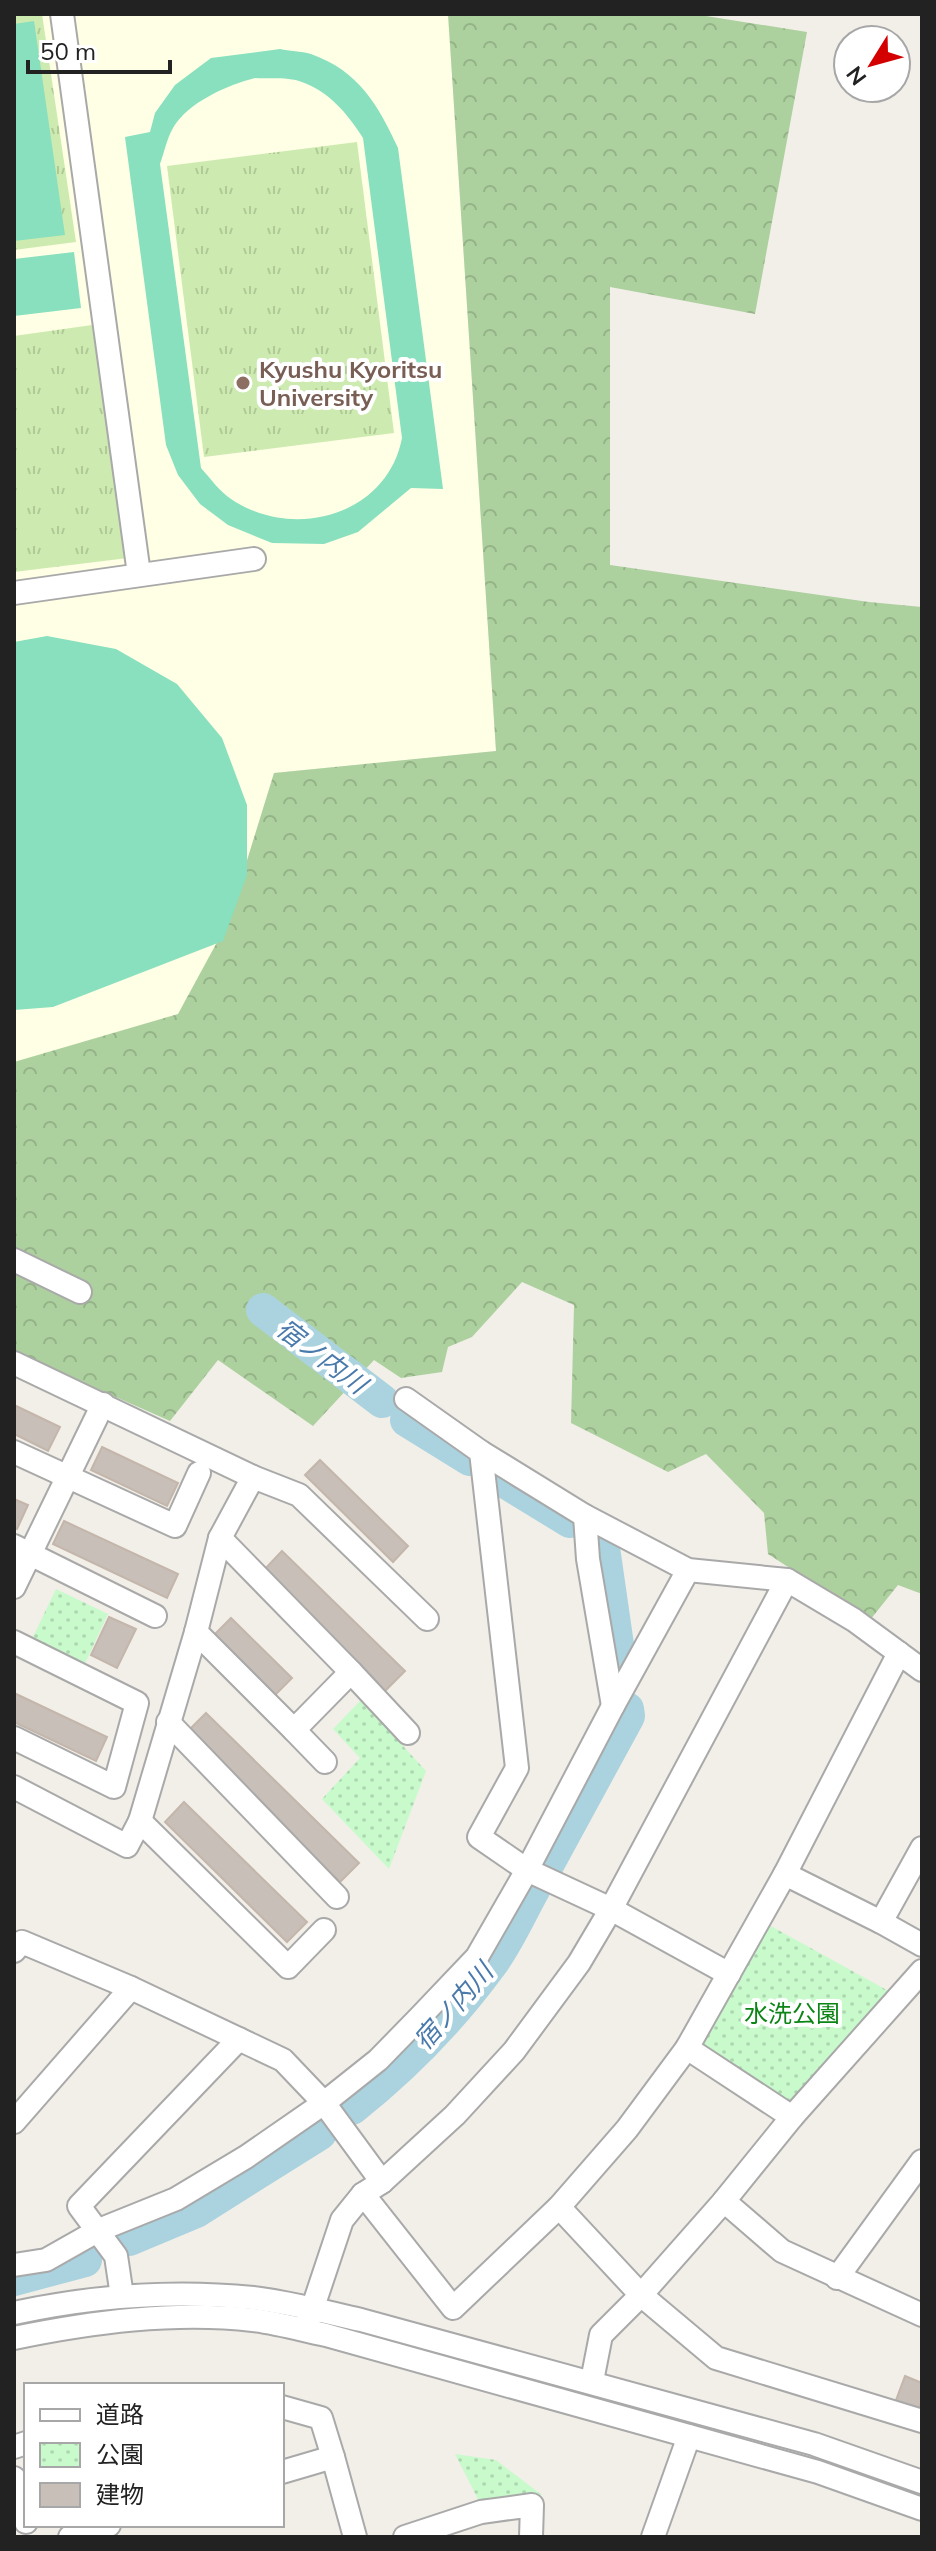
<svg xmlns="http://www.w3.org/2000/svg" width="936" height="2551" font-family="Mulish,'Noto Sans JP',sans-serif">
<defs>
<pattern id="grass-tufts" width="24" height="20" patternUnits="userSpaceOnUse" patternTransform="scale(2)"><rect width="24" height="20" fill="#cdebb0"/><path d="M3 7l-1-3M5 7V3M7 7l1-3M15 17l-1-3M17 17v-4M19 17l1-3" fill="none" stroke="#b0c997"/></pattern>
<pattern id="forest-crowns" width="20" height="18" patternUnits="userSpaceOnUse" patternTransform="scale(2)"><rect width="20" height="18" fill="#add19e"/><path d="M2 6a3 3 0 1 1 6 0M12 15a3 3 0 1 1 6 0" fill="none" stroke="#95b388"/></pattern>
<pattern id="park-dots" width="8" height="8" patternUnits="userSpaceOnUse" patternTransform="scale(2)"><rect width="8" height="8" fill="#c8facc"/><path d="M2 2h.1M6 6h.1" fill="none" stroke="#acd6af" stroke-width="1.8" stroke-linecap="round"/></pattern>
</defs>
<rect width="100%" height="100%" fill="#f2efe9"/>
<polygon fill="#ffffe5" points="14,14 448,14 496,751 274,773 228,922 186,1033 14,1224"/>
<g fill="url(#grass-tufts)">
<polygon points="25,14 42,14 76,242 14,250 14,16"/>
<polygon points="357,142 394,433 204,457 167,166"/>
<polygon points="92,325 128,558 14,572 14,336"/>
</g>
<polygon fill="url(#forest-crowns)" points="448,14 706,14 706,16 807,32 755,314 610,287 610,565 869,602 922,607 922,1594 898,1585 870,1620 768,1554 764,1513 706,1454 668,1472 571,1423 574,1305 522,1282 472,1337 448,1347 442,1372 401,1378 374,1360 313,1426 218,1360 170,1421 14,1352 14,1062 178,1014 228,922 274,773 496,751"/>
<g fill="url(#park-dots)">
<polygon points="56,1589 108,1614 83,1668 30,1643"/>
<polygon points="361,1700 426,1771 389,1869 322,1799 360,1758 333,1729"/>
<polygon points="769,1925 894,1994 791,2110 697,2044"/>
<polygon points="455,2454 496,2460 542,2495 481,2505"/>
</g>
<g fill="#88e0be" fill-rule="evenodd">
<polygon points="34,21 65,235 14,241 14,24"/>
<path d="M280,49C289,51 301,51 311,54C359,71 378,105 398,148L443,489L411,488L358,532L324,544L272,543L228,525L200,504L178,475L166,445L125,137L150,132L155,113L175,85L211,58ZM255,78C268,79 286,77 299,81C329,91 347,113 363,138L402,438C387,516 293,541 231,499C220,492 210,478 201,468L160,164C164,153 167,138 173,128C188,102 228,85 255,78Z"/>
<polygon points="74,252 81,308 14,316 14,259"/>
<polygon points="47,636 116,649 177,684 222,738 247,805 247,875 223,941 53,1007 14,1010 14,642"/>
</g>
<g fill="none" stroke-linecap="round" stroke-linejoin="round">
<g stroke="#aad3df" stroke-width="34">
<polyline points="263,1310 382,1401"/>
<polyline points="407,1420 470,1459"/>
<polyline points="498,1477 570,1521"/>
<polyline points="602,1541 620,1666"/>
<polyline points="548,1863 628,1716 627,1709"/>
<path d="M352,2108C406,2065 450,2020 491,1964C508,1941 520,1913 534,1888"/>
<polyline points="129,2239 196,2211 320,2133"/>
<polyline points="14,2279 85,2260"/>
</g>
</g>
<g fill="#c7bfb8" stroke="#c4b6ab" stroke-width="2">
<polygon points="14,1405 60,1427 48,1451 14,1434"/>
<polygon points="102,1447 178,1483 167,1506 91,1470"/>
<polygon points="320,1460 408,1546 393,1562 305,1475"/>
<polygon points="14,1499 28,1505 17,1529 14,1528"/>
<polygon points="64,1521 178,1574 167,1598 53,1544"/>
<polygon points="282,1551 405,1671 385,1691 263,1571"/>
<polygon points="109,1617 136,1629 117,1668 91,1655"/>
<polygon points="231,1618 292,1678 273,1697 212,1637"/>
<polygon points="14,1693 107,1737 96,1761 14,1722"/>
<polygon points="206,1713 359,1863 340,1882 187,1732"/>
<polygon points="184,1802 307,1922 287,1942 165,1822"/>
<polygon points="905,2376 922,2383 922,2400 918,2412 895,2403"/>
</g>
<g fill="none" stroke-linecap="round" stroke-linejoin="round">
<g stroke="#a9a9a9" stroke-width="26">
<g id="minor">
<polyline points="62,14 139,574"/>
<polyline points="14,593 254,559"/>
<polyline points="14,1260 80,1292"/>
<polyline points="14,1363 253,1477 220,1538 196,1632 140,1821 127,1846 14,1787"/>
<polyline points="406,1399 481,1452 585,1516 688,1570 787,1580 854,1620 922,1670"/>
<polyline points="14,1452 175,1526 199,1473"/>
<polyline points="481,1452 517,1768 479,1837 527,1870 611,1909 729,1974"/>
<polyline points="253,1477 299,1495 427,1619"/>
<polyline points="585,1516 588,1559 613,1706"/>
<polyline points="14,1546 155,1616"/>
<polyline points="14,1587 103,1404"/>
<polyline points="196,1632 294,1730 351,1672 220,1538"/>
<polyline points="14,1642 137,1703 114,1787 14,1738"/>
<polyline points="351,1672 408,1733"/>
<polyline points="168,1722 337,1897"/>
<polyline points="294,1730 325,1762"/>
<polyline points="140,1821 288,1967 324,1930"/>
<polyline points="785,1874 881,1922 922,1945"/>
<polyline points="881,1922 922,1848"/>
<polyline points="14,1951 22,1942 131,1988 283,2060 324,2103 382,2182"/>
<polyline points="687,2048 792,2117"/>
<polyline points="14,2122 131,1988"/>
<polyline points="363,2194 453,2308 559,2207 627,2129 687,2048 785,1874 899,1653"/>
<polyline points="724,2201 782,2251 922,2315"/>
<polyline points="559,2207 641,2295 716,2358 922,2421"/>
<polyline points="14,2265 46,2260 99,2230 176,2199 246,2157 324,2103 378,2060 419,2018 477,1957 527,1870 613,1706 688,1570"/>
<polyline points="837,2278 922,2161"/>
<polyline points="122,2296 116,2256 79,2206 239,2039"/>
<path d="M14,2313C93,2296 172,2290 253,2298C289,2302 325,2312 361,2320L814,2444L922,2482"/>
<polyline points="308,2322 342,2220 363,2194 382,2182 455,2115 514,2051 579,1963 611,1909 787,1580"/>
<path d="M14,2338C92,2322 174,2311 253,2320C278,2323 302,2330 326,2335L818,2472L922,2509"/>
<polyline points="592,2381 601,2335 641,2295 724,2201 792,2117 922,1971"/>
<polyline points="282,2407 321,2418 333,2457"/>
<polyline points="14,2447 26,2443"/>
<polyline points="282,2472 333,2457 355,2537"/>
<polyline points="14,2478 26,2522"/>
<polyline points="70,2537 109,2525"/>
<polyline points="405,2537 481,2512 532,2505 531,2537"/>
<polyline points="653,2537 689,2436"/>
</g>
</g>
<use href="#minor" stroke="#fff" stroke-width="22"/>
</g>
<circle fill="#8d6e63" stroke="#fff" stroke-width="3" cx="243" cy="383" r="8"/>
<g text-anchor="middle" dominant-baseline="central" stroke-width="8" stroke-linejoin="round" paint-order="stroke">
<g font-size="24" font-weight="bold" fill="#785e54" stroke="#fff" text-anchor="start">
<text x="259" y="369">Kyushu Kyoritsu<tspan x="259" dy="28">University</tspan></text>
</g>
<g font-size="24" fill="#0c8416" stroke="#fff">
<text x="792" y="2013">水洗公園</text>
</g>
<g font-size="26" font-style="italic" fill="#4a7aab" stroke="#fff">
<text transform="translate(322 1356) rotate(37)">宿ノ内川</text>
<text transform="translate(453 2006) rotate(-49)">宿ノ内川</text>
</g>
</g>
<rect width="936" height="2551" fill="none" stroke="#222222" stroke-width="32"/>
<rect x="24" y="2383" width="260" height="144" fill="#ffffff" stroke="#a7a7a7" stroke-width="2"/>
<rect x="40" y="2409" width="40" height="12" fill="#ffffff" stroke="#a7a7a7" stroke-width="2"/>
<text x="96" y="2423" font-size="24" fill="#222222">道路</text>
<rect x="40" y="2443" width="40" height="24" fill="url(#park-dots)" stroke="#a7a7a7" stroke-width="2"/>
<text x="96" y="2463" font-size="24" fill="#222222">公園</text>
<rect x="40" y="2483" width="40" height="24" fill="#c7bfb8" stroke="#a7a7a7" stroke-width="2"/>
<text x="96" y="2503" font-size="24" fill="#222222">建物</text>
<g transform="translate(872 64) rotate(233)"><circle r="38" fill="#ffffff" stroke="#a7a7a7" stroke-width="2"/>
<path d="M0-6L14 30L0 20L-14 30Z" fill="#d40000"/>
<text y="-12" font-size="22" font-weight="bold" text-anchor="middle" fill="#222222">N</text>
</g>
<path d="M28 60v12h142v-12" fill="none" stroke="#222222" stroke-width="4"/>
<text x="40" y="60" font-size="24" fill="#222222" stroke="#ffffff" stroke-width="6" paint-order="stroke">50 m</text>
</svg>
